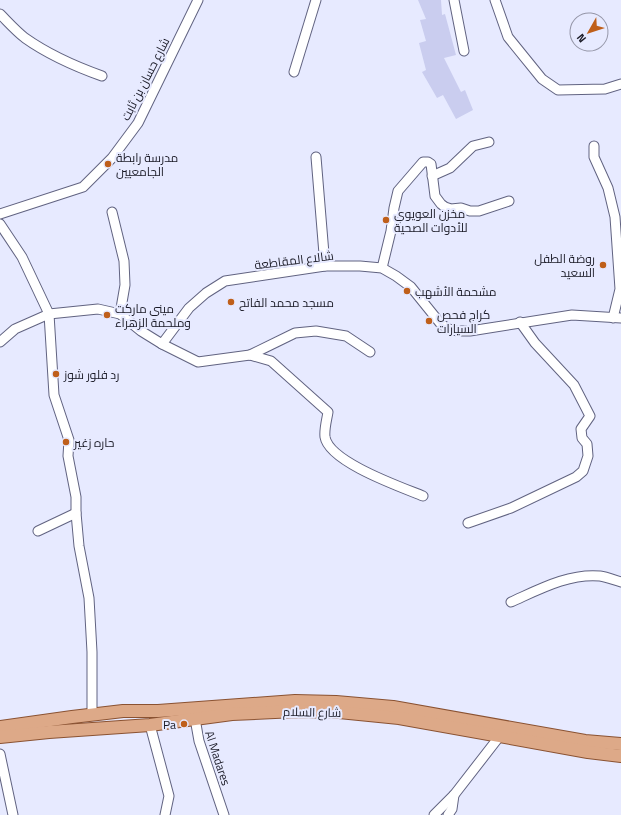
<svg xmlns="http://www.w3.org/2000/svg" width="621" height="815" font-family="'Titillium Web',Cairo,sans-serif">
<rect width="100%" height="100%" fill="#e7eaff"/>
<polygon fill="#cacdef" points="418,0 441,0 442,15 445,14 456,55 444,58 461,92 465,90 473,110 456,119 443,95 437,98 422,72 426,70 419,43 426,41 420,20 426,19"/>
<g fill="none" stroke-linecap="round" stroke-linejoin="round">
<g stroke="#616381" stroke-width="11">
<g id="minor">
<polyline points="454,0 464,51"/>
<polyline points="495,0 508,37 542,79 558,90 605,89 621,84"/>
<path d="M0,14C8,22 16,31 25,38C49,55 74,66 102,76"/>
<polyline points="294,72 316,0"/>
<polyline points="594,146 594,157 608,188 615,217 620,289 613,318"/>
<polyline points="316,157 325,266"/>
<polyline points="432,176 450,168 473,146 489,142"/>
<polyline points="112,212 124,261 125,285 120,314"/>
<polyline points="0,214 83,187 112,158 138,123 198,0"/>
<polyline points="0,224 22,257 49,314 54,395 69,440 68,456 76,497 76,513 79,546 89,598 92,652 92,715"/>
<polyline points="382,268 391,231 394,208 398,191 423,162 428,162 431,164 435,196 441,204 445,207 451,209 461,208 470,211 479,211 509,201"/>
<path d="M0,342L15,329L49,314L98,309L120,314L141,331L162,344L198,362L250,355L271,361L328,412C327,419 324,429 325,437C329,462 401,487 423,496"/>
<polyline points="162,344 189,308 206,293 225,281 325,266 360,266 382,268 396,276 411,287 440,323 448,329 458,331 470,331 572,315 621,318"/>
<polyline points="250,355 295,333 316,331 346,336 370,352"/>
<polyline points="468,523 511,508 576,477 583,471 588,456 587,444 582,438 581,429 590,416 574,385 535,343 520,322"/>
<polyline points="38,531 76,513"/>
<path d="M511,602C538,590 569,573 600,576C607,577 614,580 621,582"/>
<polyline points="194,713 199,741 224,815"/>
<polyline points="150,725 169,796 165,815"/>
<polyline points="0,754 13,815"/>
<polyline points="434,815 454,795 499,737"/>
<polyline points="448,815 452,809 454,795"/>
</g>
</g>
<g stroke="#8a5232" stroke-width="14">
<g id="major">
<polyline points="0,727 72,717 123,711 158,711 295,701 336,702 393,707 585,741 621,744"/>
<polyline points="0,737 49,732 150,725 232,714 296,711 339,712 399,718 588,752 621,756"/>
</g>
</g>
<use href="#minor" stroke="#fff" stroke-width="9"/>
<use href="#major" stroke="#dda988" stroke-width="12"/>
</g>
<g fill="#bf5f1a" stroke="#e7eaff" stroke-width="1.5">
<circle cx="108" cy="164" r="4"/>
<circle cx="386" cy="220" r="4"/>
<circle cx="603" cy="265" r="4"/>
<circle cx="407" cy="291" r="4"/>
<circle cx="231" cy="302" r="4"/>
<circle cx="107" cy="315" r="4"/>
<circle cx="429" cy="321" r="4"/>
<circle cx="56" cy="374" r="4"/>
<circle cx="66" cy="442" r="4"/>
<circle cx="184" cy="724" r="4"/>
</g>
<g text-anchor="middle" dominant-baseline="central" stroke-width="4" stroke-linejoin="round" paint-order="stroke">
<g font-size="12" fill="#191925" stroke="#e7eaff">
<text transform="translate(145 79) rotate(-63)">شارع حسان بن ثابت</text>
<text transform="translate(294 260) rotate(-7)">شالاع المقاطعة</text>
<text transform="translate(312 712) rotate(1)">شارع السلام</text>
<text transform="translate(218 758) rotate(72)">Al Madares</text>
</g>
<g font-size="12" fill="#191925" stroke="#e7eaff" text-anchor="start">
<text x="116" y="157">مدرسة رابطة<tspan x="116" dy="14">الجامعيين</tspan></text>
<text x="394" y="213">مخزن العويوي<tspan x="394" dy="14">للأدوات الصحية</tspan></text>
<text x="595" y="258" text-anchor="end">روضة الطفل<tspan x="595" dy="14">السعيد</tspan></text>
<text x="415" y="291">مشحمة الأشهب</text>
<text x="239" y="302">مسجد محمد الفاتح</text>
<text x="115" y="308">ميني ماركت<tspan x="115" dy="14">وملحمة الزهراء</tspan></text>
<text x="437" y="314">كراج فحص<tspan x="437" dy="14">السيارات</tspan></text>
<text x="64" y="374">رد فلور شوز</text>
<text x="74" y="442">حاره زغير</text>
<text x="176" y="724" text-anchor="end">Pa</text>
</g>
</g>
<g transform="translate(589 32) rotate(231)"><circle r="19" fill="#e7eaff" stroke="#9596a8"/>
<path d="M0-3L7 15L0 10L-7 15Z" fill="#bf5f1a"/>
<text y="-6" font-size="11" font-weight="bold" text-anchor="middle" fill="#191925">N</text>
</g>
</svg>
